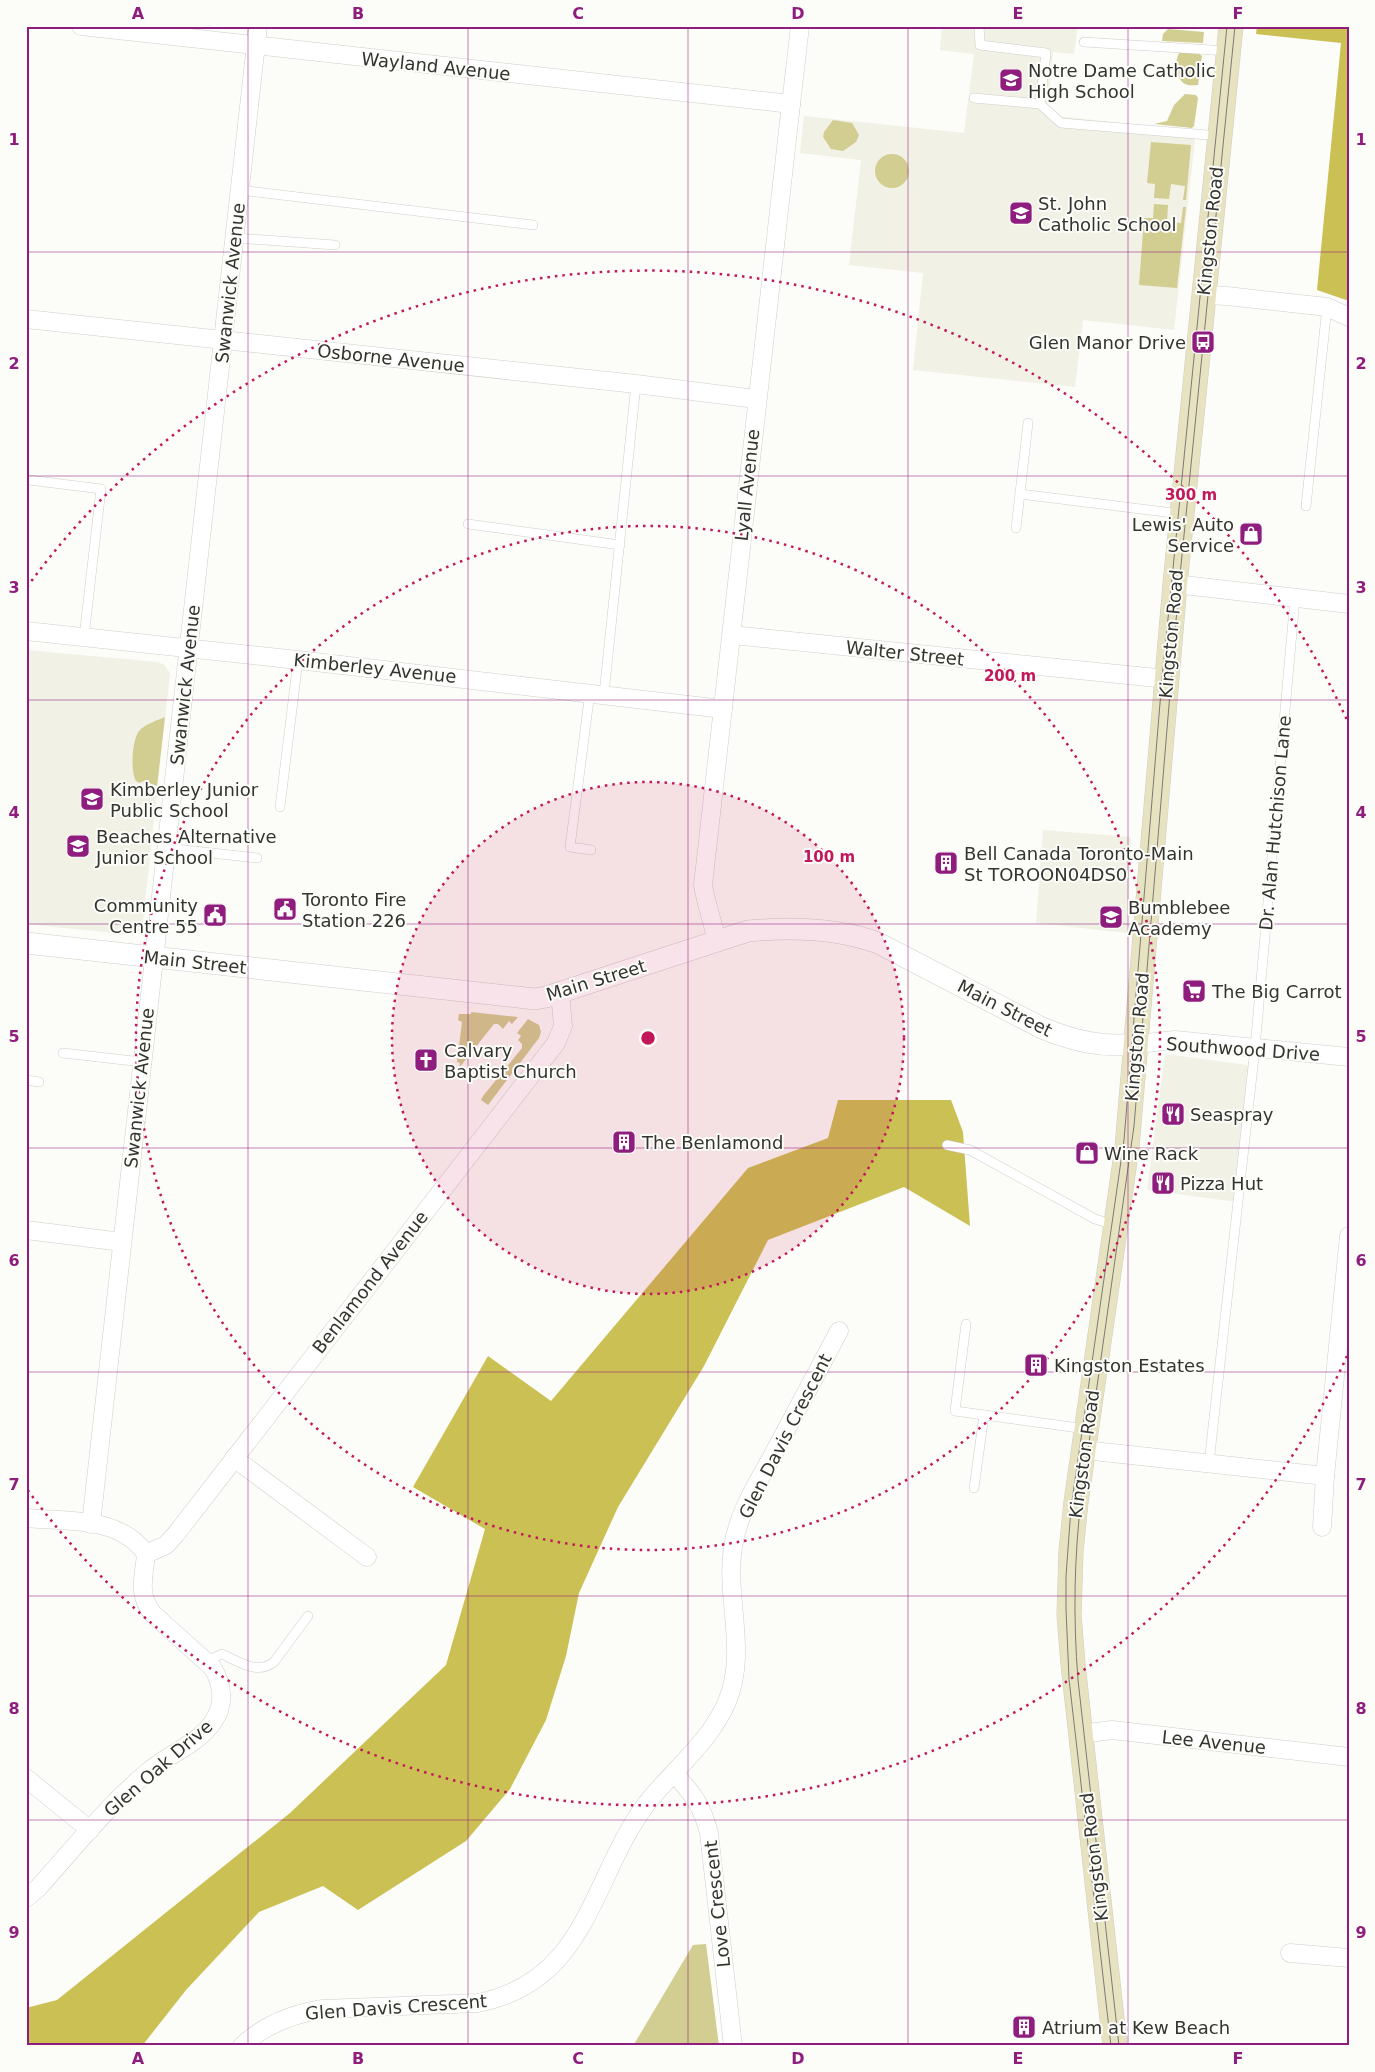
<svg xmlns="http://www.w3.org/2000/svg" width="1375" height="2072" font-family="'DejaVu Sans',sans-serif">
<rect width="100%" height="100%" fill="#fcfcf8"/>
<g fill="#f2f1e6">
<polygon points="942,26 1078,26 1074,54 1053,52 1047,115 1196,131 1174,330 1083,320 1075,387 913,370 923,273 849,265 861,160 800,153 804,116 964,133 974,54 940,50"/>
<polygon points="26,650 158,662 164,665 170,673 143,921 138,932 133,935 26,924"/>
<polygon points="1043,830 1131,837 1127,933 1036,923"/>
<polygon points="1165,1054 1255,1066 1237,1202 1147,1190"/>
</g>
<g fill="#d2cd91">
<polygon points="1168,29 1204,32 1203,43 1162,41 1163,34"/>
<path d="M1180,52L1198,53L1202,56L1198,85C1194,85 1189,86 1185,84C1175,78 1174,60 1180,52Z"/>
<polygon points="1185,94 1196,95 1198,98 1194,126 1192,128 1154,124 1167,121 1174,105"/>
<polygon points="833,120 852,123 859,135 856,142 843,151 831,149 823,137 824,132"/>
<polygon points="1151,142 1191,145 1186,200 1183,200 1185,186 1171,184 1169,199 1154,198 1155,184 1147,183"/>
<circle cx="892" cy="171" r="17"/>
<polygon points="1154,204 1168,205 1167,222 1181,223 1183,207 1186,207 1177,288 1139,285 1144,218 1153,218"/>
<path d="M165,717L157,786L144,781L139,783L136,781C130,772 132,737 140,730C146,724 158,720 165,717Z"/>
<polygon points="471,1012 518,1017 512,1024 509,1021 503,1029 498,1024 494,1024 459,1068 460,1063 457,1062 462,1022 458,1020 459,1014 471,1014"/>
<polygon points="528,1019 539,1025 541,1032 539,1038 488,1105 481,1100 483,1096 522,1048 522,1044 518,1040 521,1036 517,1033"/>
<polygon points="706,1944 719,2046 633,2046 693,1945"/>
</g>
<g fill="#cbc054">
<polygon points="1257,26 1349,26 1349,301 1317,290 1341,43 1256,34"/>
<polygon points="838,1100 951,1100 963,1132 970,1226 904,1187 768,1240 704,1366 618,1507 579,1593 566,1656 546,1720 510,1789 466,1841 358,1910 323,1886 259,1912 186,1990 142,2046 26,2046 26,2008 57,2000 290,1813 446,1665 485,1529 413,1487 488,1356 551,1401 748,1168 828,1138"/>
</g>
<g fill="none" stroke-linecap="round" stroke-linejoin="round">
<g stroke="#cececa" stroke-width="10">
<g id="service">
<polyline points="979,26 980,45 1046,53 1040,104 1061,123 1220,136"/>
<polyline points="1084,42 1228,51"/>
<polyline points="974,98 1040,104"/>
<polyline points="240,190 533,225"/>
<polyline points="235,238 335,245"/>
<polyline points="29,480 101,489 84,637"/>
<polyline points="1020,494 1181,514"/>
<polyline points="1306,506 1327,307"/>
<polyline points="468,524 620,545"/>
<polyline points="1016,528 1028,423"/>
<polyline points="590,692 570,847 591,850"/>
<polyline points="604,694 636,384"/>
<polyline points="280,807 298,660"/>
<polyline points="166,848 257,858"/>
<polyline points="63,1053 142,1062"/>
<polyline points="26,1080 39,1082"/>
<polyline points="947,1145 970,1150 1095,1219 1114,1225"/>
<polyline points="966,1324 955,1411 1086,1429"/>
<polyline points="1209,1463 1255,1048 1295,598"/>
<polyline points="974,1488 984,1415"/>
<path d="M206,1661L222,1654C239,1662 257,1675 274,1662L308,1616"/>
</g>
</g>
<g stroke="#cececa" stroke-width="19">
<g id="minor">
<polyline points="81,26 791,104"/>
<polyline points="1204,295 1227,296 1327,307 1349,317"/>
<polyline points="26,319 636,384 756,399"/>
<polyline points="1175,584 1349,604"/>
<polyline points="26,631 298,660 723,709"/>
<polyline points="732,635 1167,679"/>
<path d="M717,942C713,922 706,904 703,885C735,598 767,312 800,26"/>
<polyline points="1137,1044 1175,1040 1349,1057"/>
<polyline points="26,1230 122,1242"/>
<polyline points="1084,1450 1325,1476"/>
<polyline points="234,1458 367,1557"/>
<path d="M26,1518C68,1522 120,1516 146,1554"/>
<polyline points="91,1524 258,26"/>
<polyline points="1322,1527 1325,1476 1349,1236"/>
<polyline points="146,1554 166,1545 176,1534 556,1043 563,1026 560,993"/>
<polyline points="1080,1734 1112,1730 1349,1757"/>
<path d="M674,1773C694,1796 701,1803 709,1833L733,2046"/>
<polyline points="26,1778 90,1830"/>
<path d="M26,1898L38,1888C74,1848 108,1805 149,1771C169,1754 198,1744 213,1722C225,1705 223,1686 213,1668L153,1614C137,1594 144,1578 146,1554"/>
<polyline points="1290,1953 1349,1958"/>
<path d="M242,2046C265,2024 292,2014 323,2009L478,2003C589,1981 591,1877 647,1803C674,1769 709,1743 727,1702C748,1651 725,1599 733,1547C738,1512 759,1481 775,1451C796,1411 818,1371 839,1331"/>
</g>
</g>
<g stroke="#cececa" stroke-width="22">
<path id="tertiary" d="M26,943L535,999L546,997L748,931C792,927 837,928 878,943L1042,1028C1074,1041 1103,1048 1137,1044"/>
</g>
<g stroke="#cececa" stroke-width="25">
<polyline id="secondary" points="1115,2046 1073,1664 1069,1615 1071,1551 1076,1502 1127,1147 1175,584 1231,26"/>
</g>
<use href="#service" stroke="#fff" stroke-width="9"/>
<use href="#minor" stroke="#fff" stroke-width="18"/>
<use href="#tertiary" stroke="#fff" stroke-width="21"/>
<use href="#secondary" stroke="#e7e3c0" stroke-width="24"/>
<g stroke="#7a7a78" stroke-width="1">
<polyline points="1111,2046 1069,1679 1066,1609 1066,1576 1071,1508 1124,1140 1162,679 1227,26"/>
<path d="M1119,2046L1078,1680C1073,1617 1074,1555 1082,1492L1134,1126L1179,585L1235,26"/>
</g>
</g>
<path fill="none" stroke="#8e1d7e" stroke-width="1" stroke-opacity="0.55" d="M248,26V2046M468,26V2046M688,26V2046M908,26V2046M1128,26V2046M26,252H1349M26,476H1349M26,700H1349M26,924H1349M26,1148H1349M26,1372H1349M26,1596H1349M26,1820H1349"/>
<circle cx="648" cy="1038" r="256" fill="#c2185b" fill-opacity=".12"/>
<g fill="none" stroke="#c2185b" stroke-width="2.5" stroke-dasharray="2.5 5">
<circle cx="648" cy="1038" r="256"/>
<circle cx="648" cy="1038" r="512"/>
<path d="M1347 1356A768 768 0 0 1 27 1489M27 587A768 768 0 0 1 1347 720"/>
</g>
<defs>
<g id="school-square" transform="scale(1.25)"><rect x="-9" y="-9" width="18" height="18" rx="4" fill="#8e1d7e" stroke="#fcfcf8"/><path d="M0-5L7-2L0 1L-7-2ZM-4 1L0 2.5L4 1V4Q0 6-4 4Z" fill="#fff"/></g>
<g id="bus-square" transform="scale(1.25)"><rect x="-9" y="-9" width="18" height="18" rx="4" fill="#8e1d7e" stroke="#fcfcf8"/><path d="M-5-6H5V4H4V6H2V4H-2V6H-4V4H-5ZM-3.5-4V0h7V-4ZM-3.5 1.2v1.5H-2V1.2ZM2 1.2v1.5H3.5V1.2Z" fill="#fff"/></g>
<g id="shop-square" transform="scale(1.25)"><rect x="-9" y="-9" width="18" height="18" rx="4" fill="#8e1d7e" stroke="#fcfcf8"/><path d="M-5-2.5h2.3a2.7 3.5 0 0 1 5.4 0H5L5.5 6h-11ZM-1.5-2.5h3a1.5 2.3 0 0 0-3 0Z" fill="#fff"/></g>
<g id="building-square" transform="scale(1.25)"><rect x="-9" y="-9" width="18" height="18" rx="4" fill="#8e1d7e" stroke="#fcfcf8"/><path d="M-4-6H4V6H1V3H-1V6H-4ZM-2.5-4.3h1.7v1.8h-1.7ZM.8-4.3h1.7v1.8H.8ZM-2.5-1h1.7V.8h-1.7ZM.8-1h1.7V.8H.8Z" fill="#fff"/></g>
<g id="civic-square" transform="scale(1.25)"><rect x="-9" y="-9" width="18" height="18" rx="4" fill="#8e1d7e" stroke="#fcfcf8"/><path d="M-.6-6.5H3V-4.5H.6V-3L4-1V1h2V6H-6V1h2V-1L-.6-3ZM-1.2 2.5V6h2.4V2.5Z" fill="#fff"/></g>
<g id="supermarket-square" transform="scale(1.25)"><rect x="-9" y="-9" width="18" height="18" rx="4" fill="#8e1d7e" stroke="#fcfcf8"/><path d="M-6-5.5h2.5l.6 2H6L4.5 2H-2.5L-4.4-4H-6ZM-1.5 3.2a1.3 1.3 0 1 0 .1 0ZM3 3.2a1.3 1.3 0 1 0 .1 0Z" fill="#fff"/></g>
<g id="church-square" transform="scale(1.25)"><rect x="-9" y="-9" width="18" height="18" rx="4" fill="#8e1d7e" stroke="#fcfcf8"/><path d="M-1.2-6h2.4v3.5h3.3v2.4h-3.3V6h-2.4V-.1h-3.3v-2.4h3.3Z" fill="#fff"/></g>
<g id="restaurant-square" transform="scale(1.25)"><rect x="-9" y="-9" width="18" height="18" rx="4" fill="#8e1d7e" stroke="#fcfcf8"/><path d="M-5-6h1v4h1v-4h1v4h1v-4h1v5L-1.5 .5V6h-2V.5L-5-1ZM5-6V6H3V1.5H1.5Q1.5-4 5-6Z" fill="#fff"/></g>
</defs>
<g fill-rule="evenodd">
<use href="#school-square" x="1011" y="80"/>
<use href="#school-square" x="1021" y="213"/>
<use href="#bus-square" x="1203" y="342"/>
<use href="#shop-square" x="1251" y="534"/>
<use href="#school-square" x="92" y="799"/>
<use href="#school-square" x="78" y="846"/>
<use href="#building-square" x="946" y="863"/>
<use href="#civic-square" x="285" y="909"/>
<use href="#civic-square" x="215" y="915"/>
<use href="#school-square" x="1111" y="917"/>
<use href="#supermarket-square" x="1194" y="991"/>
<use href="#church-square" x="426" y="1060"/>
<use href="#restaurant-square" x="1173" y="1114"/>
<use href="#building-square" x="624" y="1142"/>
<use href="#shop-square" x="1087" y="1153"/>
<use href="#restaurant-square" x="1163" y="1183"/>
<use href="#building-square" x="1036" y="1365"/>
<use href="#building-square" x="1024" y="2027"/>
</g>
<g text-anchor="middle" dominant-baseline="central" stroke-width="4" stroke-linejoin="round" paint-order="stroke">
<g font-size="18" fill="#333332" stroke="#fcfcf8">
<text transform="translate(436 66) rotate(6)">Wayland Avenue</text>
<text transform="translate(1210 231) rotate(-84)">Kingston Road</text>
<text transform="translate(230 283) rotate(-84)">Swanwick Avenue</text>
<text transform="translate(391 358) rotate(6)">Osborne Avenue</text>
<text transform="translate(747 485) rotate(-84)">Lyall Avenue</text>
<text transform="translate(1171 634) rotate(-85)">Kingston Road</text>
<text transform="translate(905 653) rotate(6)">Walter Street</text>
<text transform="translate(375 668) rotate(6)">Kimberley Avenue</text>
<text transform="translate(185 685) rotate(-84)">Swanwick Avenue</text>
<text transform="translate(1275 823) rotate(-85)">Dr. Alan Hutchison Lane</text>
<text transform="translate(195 962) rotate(6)">Main Street</text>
<text transform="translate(596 980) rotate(-17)">Main Street</text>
<text transform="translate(1005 1008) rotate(27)">Main Street</text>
<text transform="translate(1137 1037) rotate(-85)">Kingston Road</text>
<text transform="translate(1243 1049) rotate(4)">Southwood Drive</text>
<text transform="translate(139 1088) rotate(-84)">Swanwick Avenue</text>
<text transform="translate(370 1282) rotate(-52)">Benlamond Avenue</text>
<text transform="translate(785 1436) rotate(-63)">Glen Davis Crescent</text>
<text transform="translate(1084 1454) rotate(-82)">Kingston Road</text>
<text transform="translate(1214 1742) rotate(6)">Lee Avenue</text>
<text transform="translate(158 1768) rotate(-41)">Glen Oak Drive</text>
<text transform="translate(1094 1857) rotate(-97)">Kingston Road</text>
<text transform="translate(717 1904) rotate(-96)">Love Crescent</text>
<text transform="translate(396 2007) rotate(-4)">Glen Davis Crescent</text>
</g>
<g font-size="18" fill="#333332" stroke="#fcfcf8" text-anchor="start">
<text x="1028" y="70">Notre Dame Catholic<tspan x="1028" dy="21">High School</tspan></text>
<text x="1038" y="203">St. John<tspan x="1038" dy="21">Catholic School</tspan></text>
<text x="1186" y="342" text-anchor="end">Glen Manor Drive</text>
<text x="1234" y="524" text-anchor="end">Lewis' Auto<tspan x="1234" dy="21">Service</tspan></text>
<text x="110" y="789">Kimberley Junior<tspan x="110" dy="21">Public School</tspan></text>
<text x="96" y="836">Beaches Alternative<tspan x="96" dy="21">Junior School</tspan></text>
<text x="964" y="853">Bell Canada Toronto-Main<tspan x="964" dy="21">St TOROON04DS0</tspan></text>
<text x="302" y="899">Toronto Fire<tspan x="302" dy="21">Station 226</tspan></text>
<text x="198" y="905" text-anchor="end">Community<tspan x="198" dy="21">Centre 55</tspan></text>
<text x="1128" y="907">Bumblebee<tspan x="1128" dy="21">Academy</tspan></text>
<text x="1212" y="991">The Big Carrot</text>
<text x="444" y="1050">Calvary<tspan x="444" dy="21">Baptist Church</tspan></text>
<text x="1190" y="1114">Seaspray</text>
<text x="642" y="1142">The Benlamond</text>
<text x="1104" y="1153">Wine Rack</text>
<text x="1180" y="1183">Pizza Hut</text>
<text x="1054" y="1365">Kingston Estates</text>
<text x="1042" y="2027">Atrium at Kew Beach</text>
</g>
</g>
<circle cx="648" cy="1038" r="8" fill="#c2185b" stroke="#fcfcf8" stroke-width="2.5"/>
<g font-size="15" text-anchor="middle" font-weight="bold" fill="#c2185b" stroke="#fcfcf8" stroke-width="4" stroke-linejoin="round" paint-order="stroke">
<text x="1191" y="500">300 m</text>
<text x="1010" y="681">200 m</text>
<text x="829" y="862">100 m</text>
</g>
<rect width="1375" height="2072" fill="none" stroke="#fcfcf8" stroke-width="55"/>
<rect x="28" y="28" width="1320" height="2016" fill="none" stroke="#8e1d7e" stroke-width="2"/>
<g font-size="16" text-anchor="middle" font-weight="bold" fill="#8e1d7e">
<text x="138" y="19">A</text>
<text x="358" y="19">B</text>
<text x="578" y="19">C</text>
<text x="798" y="19">D</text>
<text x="1018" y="19">E</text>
<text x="1238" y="19">F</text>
<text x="14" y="145">1</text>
<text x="1361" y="145">1</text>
<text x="14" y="369">2</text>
<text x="1361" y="369">2</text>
<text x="14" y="593">3</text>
<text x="1361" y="593">3</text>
<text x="14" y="818">4</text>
<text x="1361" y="818">4</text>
<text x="14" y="1042">5</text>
<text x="1361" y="1042">5</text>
<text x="14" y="1266">6</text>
<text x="1361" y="1266">6</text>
<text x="14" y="1490">7</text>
<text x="1361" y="1490">7</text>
<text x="14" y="1714">8</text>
<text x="1361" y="1714">8</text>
<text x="14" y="1938">9</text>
<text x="1361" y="1938">9</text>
<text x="138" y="2064">A</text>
<text x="358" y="2064">B</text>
<text x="578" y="2064">C</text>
<text x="798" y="2064">D</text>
<text x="1018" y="2064">E</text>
<text x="1238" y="2064">F</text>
</g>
</svg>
